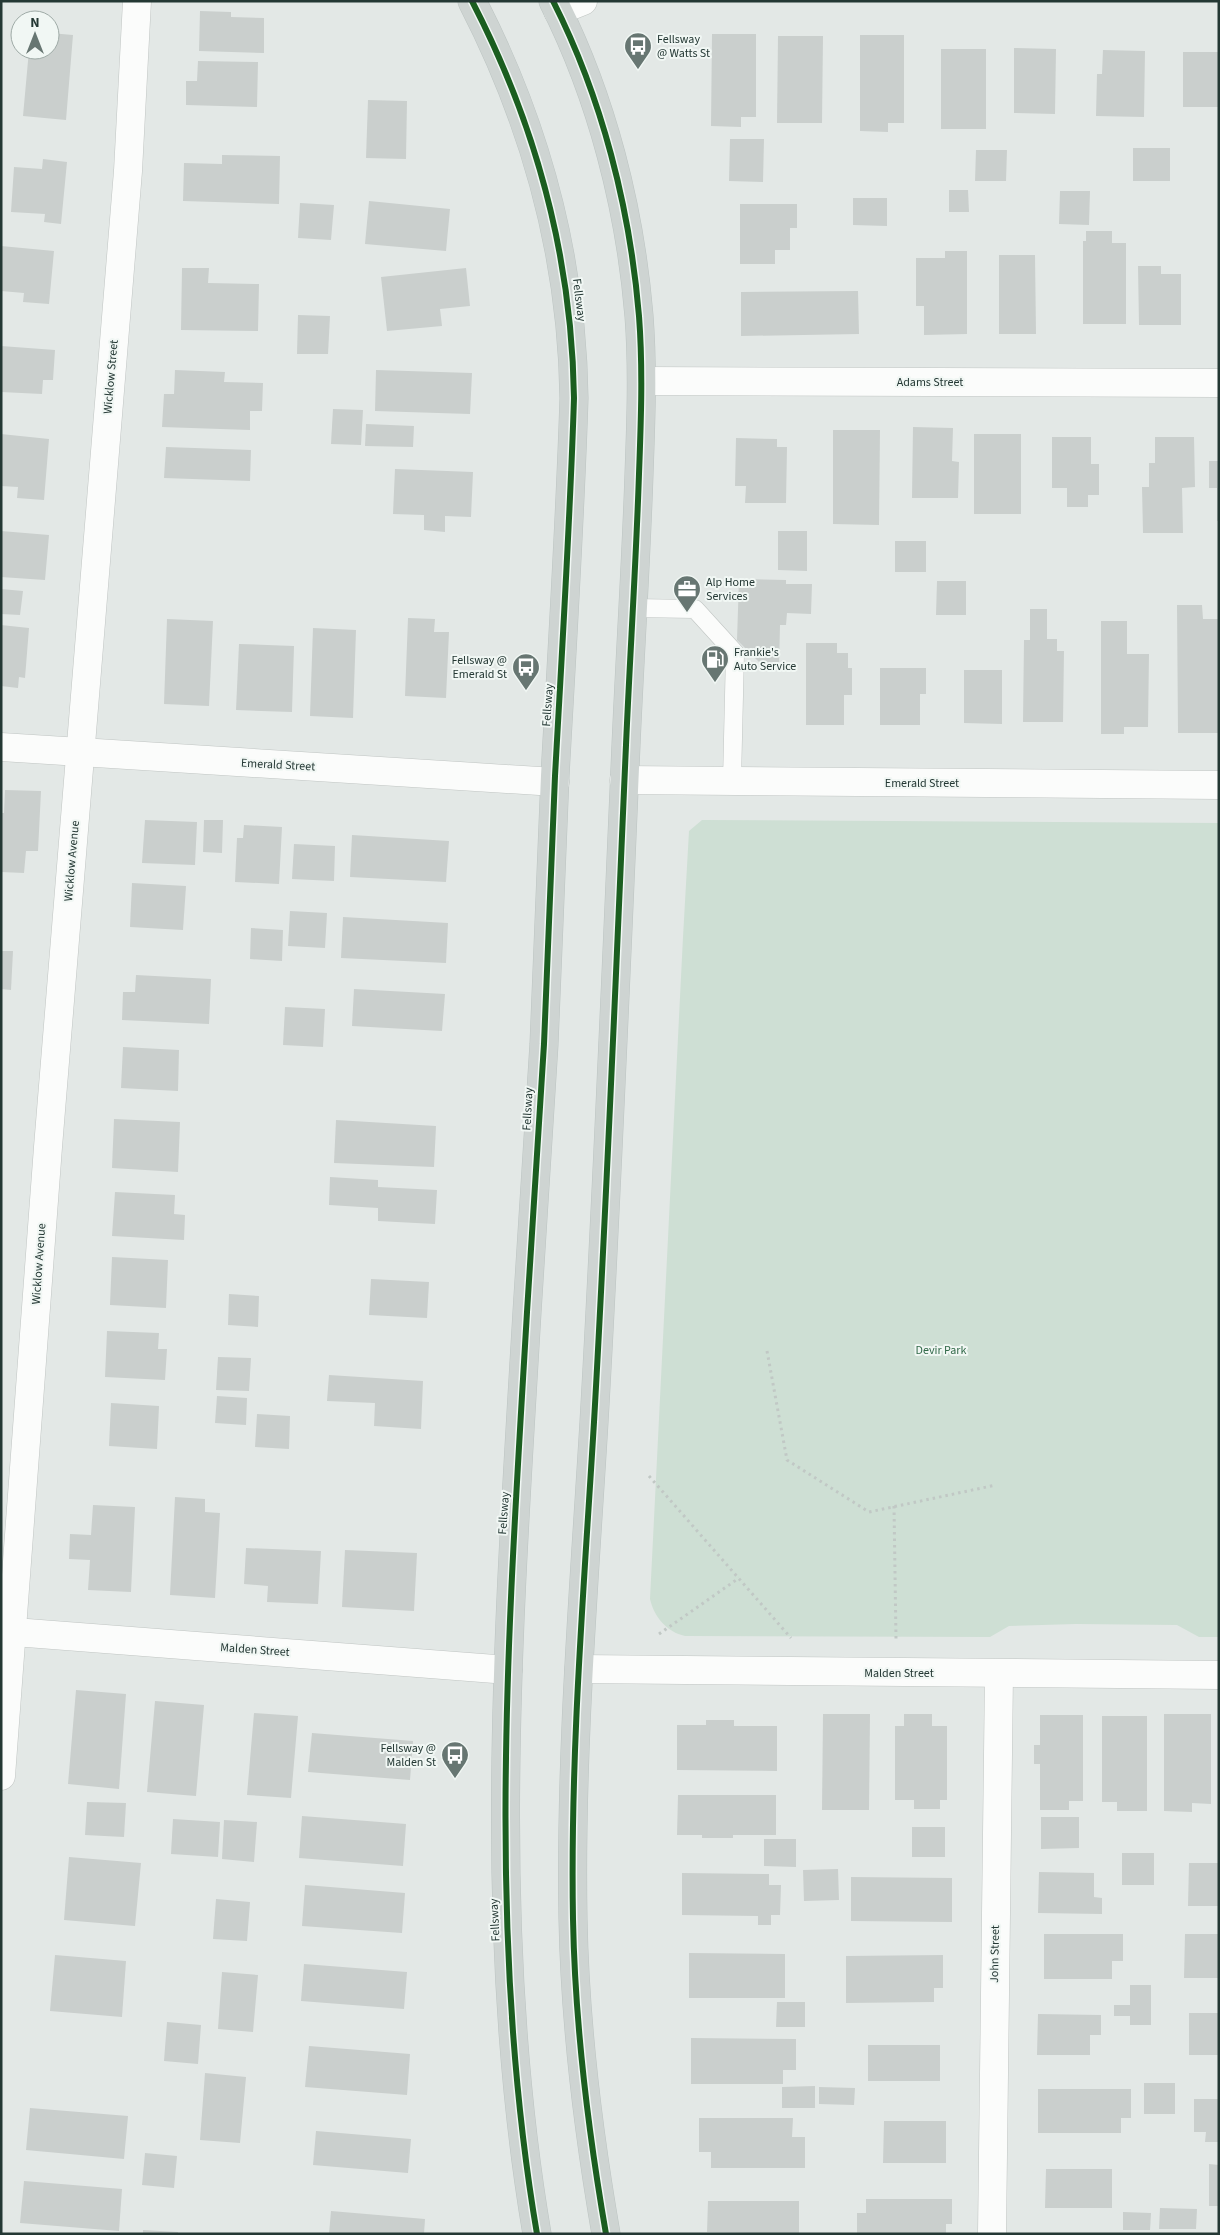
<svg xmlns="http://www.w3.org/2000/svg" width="1220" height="2235" font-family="'Source Sans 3',sans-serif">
<rect width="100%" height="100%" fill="#e3e8e6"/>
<path fill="#cedfd4" d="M702,820L1219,823V1637H1199L1177,1625L1076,1624L1009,1626L990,1637L685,1636C667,1632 654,1617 650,1599L683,937L689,831Z"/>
<g fill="#cacfcd">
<polygon points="200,11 231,12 231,17 264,18 264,53 199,51"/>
<polygon points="50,33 73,35 66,120 23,116 29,50 50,50"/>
<polygon points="712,34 756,34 756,117 741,117 741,127 711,126"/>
<polygon points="860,35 904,35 904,123 888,123 888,132 860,131"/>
<polygon points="778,36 823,36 822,123 777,123"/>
<polygon points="1014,48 1056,49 1055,114 1014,113"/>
<rect x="941" y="49" width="45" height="80"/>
<polygon points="1103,50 1145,51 1144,117 1096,116 1097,74 1102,74"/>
<polygon points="1183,52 1218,52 1219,107 1183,107"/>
<polygon points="198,61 258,62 257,107 186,105 186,81 197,81"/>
<polygon points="368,100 407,101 406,159 366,158"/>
<polygon points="730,139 764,139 763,182 729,181"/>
<rect x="1133" y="148" width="37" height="33"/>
<polygon points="976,150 1007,150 1006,181 975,181"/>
<polygon points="222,155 280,156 279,204 183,201 184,163 222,164"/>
<polygon points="43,159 67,162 61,224 44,222 45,214 11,212 14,167 42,169"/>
<polygon points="949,190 968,190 969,212 949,212"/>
<polygon points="1060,191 1090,191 1089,225 1059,224"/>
<polygon points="853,198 887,198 887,226 853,225"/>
<polygon points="369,201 450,209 446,251 365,244"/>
<polygon points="300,203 334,205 331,240 298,238"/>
<polygon points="740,204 797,204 797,228 790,228 790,250 775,250 775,264 740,264"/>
<polygon points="1086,231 1112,231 1112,243 1126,243 1126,324 1083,324 1083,241 1086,241"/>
<polygon points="1,246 54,251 49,304 23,302 24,293 1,291"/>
<polygon points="945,251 967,251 967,334 924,335 924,306 916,306 916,258 945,258"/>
<polygon points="999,255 1035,255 1036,334 999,334"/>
<polygon points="1138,266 1161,266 1161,274 1181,274 1181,325 1139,325"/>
<polygon points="182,268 209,268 208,283 259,284 258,331 181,330"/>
<polygon points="466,268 470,306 440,309 442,326 387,331 381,277"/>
<polygon points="858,291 859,334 741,336 741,292"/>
<polygon points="298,315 330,316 328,354 297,354"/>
<polygon points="1,346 55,350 53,380 43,380 42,394 1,392"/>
<polygon points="175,370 225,372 224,382 263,383 262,411 250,411 250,430 162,427 164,394 174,394"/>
<polygon points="376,370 472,373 470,414 375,411"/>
<polygon points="333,409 363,410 361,445 331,444"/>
<polygon points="366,424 414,426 413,447 365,446"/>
<polygon points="913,427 953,428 952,461 959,462 958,498 912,498"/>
<polygon points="833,430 880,430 879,525 833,524"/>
<polygon points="1,434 49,439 44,500 17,498 18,487 1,486"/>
<rect x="974" y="434" width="47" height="80"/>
<polygon points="1052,437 1091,437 1091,464 1099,464 1099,495 1088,495 1088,507 1067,507 1067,488 1052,488"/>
<polygon points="1155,437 1194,437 1195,487 1182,488 1183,533 1143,533 1142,487 1149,487 1149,463 1155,463"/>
<polygon points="736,438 777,439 777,447 787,447 786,503 745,503 746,486 735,486"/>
<polygon points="166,447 251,450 250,481 164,478"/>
<polygon points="1209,461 1219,461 1219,521 1217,521 1217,488 1209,488"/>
<polygon points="395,469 473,472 471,517 445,516 445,532 424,530 424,515 393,514"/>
<polygon points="1,531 49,535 45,580 1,577"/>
<polygon points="778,531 807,531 807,571 778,570"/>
<rect x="895" y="541" width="31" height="31"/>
<polygon points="739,579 786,580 786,584 812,584 811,614 787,613 786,625 780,625 779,668 764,667 737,640"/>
<polygon points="937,581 966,581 966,615 936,615"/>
<polygon points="1,589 23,591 20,615 1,614"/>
<polygon points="1177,605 1202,605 1203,619 1219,619 1219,733 1178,733"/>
<polygon points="1030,609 1047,609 1047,639 1057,639 1057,651 1064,651 1063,722 1023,722 1024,640 1030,640"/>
<polygon points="408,618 435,619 434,632 449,632 446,698 405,696"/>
<polygon points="167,619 213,621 209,706 164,704"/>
<polygon points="1101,621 1127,621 1127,654 1149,654 1148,727 1124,727 1124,734 1101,734"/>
<polygon points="1,625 29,628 25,678 19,677 18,688 1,686"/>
<polygon points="313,628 356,630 353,718 310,716"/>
<polygon points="806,643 837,643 837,653 848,653 848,668 852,668 852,695 844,695 844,725 806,725"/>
<polygon points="239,644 294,646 292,712 236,710"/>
<polygon points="880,668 926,668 926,694 920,694 920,725 880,725"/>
<polygon points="964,670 1002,670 1002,724 964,723"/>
<polygon points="5,790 41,791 38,851 26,851 24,873 1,872 1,813 4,813"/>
<polygon points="145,820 197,822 195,865 142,863"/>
<polygon points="204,820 223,820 222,853 203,852"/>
<polygon points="244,825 282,827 279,884 235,882 237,838 243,838"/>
<polygon points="352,835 449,841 446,882 350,877"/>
<polygon points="294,844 335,846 334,881 292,879"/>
<polygon points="132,883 186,886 183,930 130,927"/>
<polygon points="290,911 327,913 325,948 288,946"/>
<polygon points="343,917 448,923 446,963 341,958"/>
<polygon points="251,928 283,930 282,961 250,959"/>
<polygon points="1,951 13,951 11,990 1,989"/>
<polygon points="136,975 211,979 209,1024 122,1020 123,992 135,992"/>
<polygon points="354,989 445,994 442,1031 352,1026"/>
<polygon points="285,1007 325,1009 323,1047 283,1045"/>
<polygon points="123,1047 179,1050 178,1091 121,1088"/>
<polygon points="114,1119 180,1122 178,1172 112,1168"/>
<polygon points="336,1120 436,1126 434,1167 334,1163"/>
<polygon points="330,1177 378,1180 378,1187 437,1190 435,1224 378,1221 378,1208 329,1205"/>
<polygon points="115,1192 175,1195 174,1214 185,1215 184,1240 112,1236"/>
<polygon points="112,1257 168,1260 166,1308 110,1305"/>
<polygon points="371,1279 429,1282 427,1318 369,1315"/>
<polygon points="229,1294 259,1296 258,1327 228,1325"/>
<polygon points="107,1331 159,1333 158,1349 167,1349 165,1380 105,1377"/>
<polygon points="218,1357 251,1358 249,1391 216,1390"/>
<polygon points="329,1375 423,1381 421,1429 374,1426 375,1403 327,1401"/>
<polygon points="217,1396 247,1398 246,1425 215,1423"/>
<polygon points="111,1403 159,1406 157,1449 109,1446"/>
<polygon points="257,1414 290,1416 289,1449 255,1447"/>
<polygon points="175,1497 205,1499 205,1512 220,1513 215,1598 170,1595"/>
<polygon points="93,1505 135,1507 131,1592 88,1590 90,1560 69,1559 70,1534 91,1535"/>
<polygon points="246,1548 321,1551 318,1604 267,1602 268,1586 244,1584"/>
<polygon points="345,1550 417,1553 414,1611 342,1607"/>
<polygon points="76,1690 126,1694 119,1789 68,1784"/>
<polygon points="155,1701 204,1705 196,1796 147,1792"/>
<polygon points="254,1713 298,1716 291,1798 247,1795"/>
<polygon points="823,1714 870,1714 869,1810 822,1810"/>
<polygon points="904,1714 932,1714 932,1726 947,1726 947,1800 940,1800 940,1809 914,1809 914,1800 895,1800 895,1726 904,1726"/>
<polygon points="1164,1714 1211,1714 1211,1804 1192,1803 1192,1812 1164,1811"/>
<polygon points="1040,1715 1083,1715 1083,1801 1069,1801 1069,1810 1040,1810 1040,1764 1034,1764 1034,1745 1040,1745"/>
<polygon points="1102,1716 1147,1716 1147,1811 1117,1811 1117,1802 1102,1802"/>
<polygon points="706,1720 734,1720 734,1726 777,1726 777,1771 677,1770 677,1725 706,1725"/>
<polygon points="312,1733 413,1741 410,1780 308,1772"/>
<polygon points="678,1795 776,1795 776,1835 733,1835 733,1838 702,1838 702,1835 677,1835"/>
<polygon points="87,1802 126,1803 124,1837 85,1835"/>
<polygon points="302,1816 406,1824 403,1866 299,1858"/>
<polygon points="1041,1817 1079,1817 1079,1848 1041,1849"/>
<polygon points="173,1819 220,1822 218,1857 171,1854"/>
<polygon points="224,1820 257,1822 254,1862 222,1859"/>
<rect x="912" y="1827" width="33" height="30"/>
<polygon points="764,1839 796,1839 796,1867 764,1866"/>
<rect x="1122" y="1853" width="32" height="32"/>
<polygon points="69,1857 141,1863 135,1926 64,1920"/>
<polygon points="1189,1863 1219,1863 1219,1906 1188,1906"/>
<polygon points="838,1869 839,1900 804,1901 803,1870"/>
<polygon points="1039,1872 1094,1873 1094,1897 1102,1898 1102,1914 1038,1913"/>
<polygon points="682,1873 769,1874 769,1885 781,1885 780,1915 771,1915 771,1925 758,1925 758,1916 682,1915"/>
<polygon points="851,1877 952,1878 952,1922 851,1921"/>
<polygon points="305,1885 405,1893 402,1933 302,1926"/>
<polygon points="216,1899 250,1902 247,1941 213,1939"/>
<polygon points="1044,1934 1123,1934 1123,1961 1112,1961 1112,1979 1044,1979"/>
<polygon points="1185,1934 1219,1934 1219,1978 1184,1978"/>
<polygon points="689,1953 785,1954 785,1998 689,1998"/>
<polygon points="55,1955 126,1961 122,2017 50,2011"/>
<polygon points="943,1955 943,1988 934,1988 934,2002 846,2003 846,1956"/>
<polygon points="304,1964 407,1972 404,2009 301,2001"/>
<polygon points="222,1972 258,1975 253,2032 218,2029"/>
<polygon points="1130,1985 1151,1985 1151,2025 1130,2025 1130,2016 1114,2016 1114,2005 1130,2005"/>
<polygon points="777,2002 805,2002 805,2027 776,2027"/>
<rect x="1189" y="2013" width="30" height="42"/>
<polygon points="1038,2014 1101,2015 1101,2035 1090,2035 1090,2055 1037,2055"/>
<polygon points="167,2022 201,2025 198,2064 164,2061"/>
<polygon points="691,2038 796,2039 796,2070 783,2070 783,2084 691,2084"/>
<rect x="868" y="2045" width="72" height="36"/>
<polygon points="309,2046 410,2054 407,2095 305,2087"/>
<polygon points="205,2073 246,2077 240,2143 200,2140"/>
<rect x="1144" y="2083" width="31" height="31"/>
<polygon points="815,2086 815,2108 782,2108 782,2087"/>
<polygon points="819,2087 855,2088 854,2105 819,2104"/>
<polygon points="1038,2089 1131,2089 1131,2118 1121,2118 1121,2133 1038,2133"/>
<polygon points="1194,2099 1219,2099 1219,2142 1205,2142 1206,2132 1194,2132"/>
<polygon points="30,2108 128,2116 124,2159 26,2150"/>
<polygon points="699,2118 793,2118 792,2137 805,2137 805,2168 711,2168 711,2152 699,2152"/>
<polygon points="884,2121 946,2121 946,2163 883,2163"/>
<polygon points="316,2131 411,2139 408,2173 313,2165"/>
<polygon points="145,2153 177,2156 174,2188 142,2185"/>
<polygon points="1209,2164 1219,2165 1219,2206 1209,2206"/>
<polygon points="1046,2169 1112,2169 1112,2208 1045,2208"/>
<polygon points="24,2181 122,2189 119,2231 20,2223"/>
<polygon points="866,2199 952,2199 952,2224 946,2224 946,2234 857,2234 857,2213 866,2213"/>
<polygon points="708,2201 799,2201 799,2234 707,2232"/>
<polygon points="1160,2208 1197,2209 1196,2229 1159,2229"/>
<polygon points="331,2211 425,2219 424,2234 329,2234"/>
<polygon points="1123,2212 1151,2213 1150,2230 1123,2230"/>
<polygon points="143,2230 178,2232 178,2234 143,2234"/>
</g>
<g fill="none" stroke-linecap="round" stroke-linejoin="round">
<g stroke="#c0c5c3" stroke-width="19">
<polyline id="lane" points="633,608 695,609 735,653 732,781"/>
</g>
<g stroke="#c0c5c3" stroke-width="29">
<g id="street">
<polyline points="558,11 583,1"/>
<polyline points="642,381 1219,383"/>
<polyline points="1,747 555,782"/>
<polyline points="1,1631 508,1670"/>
<polyline points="579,1669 1219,1675"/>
<polyline points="1,1776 48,1147 128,171 137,1"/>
<polyline points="992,2234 999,1674"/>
</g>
</g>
<g stroke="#c0c5c3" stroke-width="29">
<polyline id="secondary" points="624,780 1219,785"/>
</g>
<g stroke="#bcc4c2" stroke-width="29">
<g id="primary">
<path d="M472,1C536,125 572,258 574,398C570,524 562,650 555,776C551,865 548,955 544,1044C539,1133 533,1222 527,1312C509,1619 485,1929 537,2234"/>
<path d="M553,1C602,98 630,208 639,316C643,368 641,421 639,474C636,564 630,654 626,745C616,971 607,1197 594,1422C584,1588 570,1754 573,1919C575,2025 588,2130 606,2234"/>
</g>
</g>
<g stroke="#c1c8c5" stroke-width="3" stroke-dasharray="2.5 4" stroke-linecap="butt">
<polyline points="767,1351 787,1460 869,1512 996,1485"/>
<polyline points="649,1476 791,1638"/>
<polyline points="894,1506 896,1639"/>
<polyline points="659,1634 739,1578"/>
</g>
<use href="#lane" stroke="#fbfcfb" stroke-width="18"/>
<use href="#street" stroke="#fbfcfb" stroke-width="28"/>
<use href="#secondary" stroke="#fbfcfb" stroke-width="28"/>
<use href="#primary" stroke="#ced4d2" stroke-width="28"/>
<g stroke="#f1f7f4" stroke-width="9">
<g id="cycleway">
<path d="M472,1C536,125 572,258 574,398C570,524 562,650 555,776C551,865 548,955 544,1044C539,1133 533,1222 527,1312C509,1619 485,1929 537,2234"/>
<path d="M553,1C602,98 630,208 639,316C643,368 641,421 639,474C636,564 630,654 626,745C616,971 607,1197 594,1422C584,1588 570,1754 573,1919C575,2025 588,2130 606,2234"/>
</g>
</g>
<use href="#cycleway" stroke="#1b5e20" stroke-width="6"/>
</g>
<defs>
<g id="bus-pin" transform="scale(1.4375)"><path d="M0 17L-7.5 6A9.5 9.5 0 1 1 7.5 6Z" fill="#677672" stroke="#f1f7f4"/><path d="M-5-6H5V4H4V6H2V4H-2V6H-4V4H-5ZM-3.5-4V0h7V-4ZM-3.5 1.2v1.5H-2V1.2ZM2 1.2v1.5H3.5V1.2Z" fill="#fff"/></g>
<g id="office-pin" transform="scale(1.4375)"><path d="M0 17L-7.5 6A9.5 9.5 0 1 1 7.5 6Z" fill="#677672" stroke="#f1f7f4"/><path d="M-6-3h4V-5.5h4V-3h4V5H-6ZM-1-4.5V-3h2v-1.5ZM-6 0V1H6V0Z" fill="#fff"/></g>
<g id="fuel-pin" transform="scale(1.4375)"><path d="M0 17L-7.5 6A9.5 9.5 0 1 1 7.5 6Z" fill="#677672" stroke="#f1f7f4"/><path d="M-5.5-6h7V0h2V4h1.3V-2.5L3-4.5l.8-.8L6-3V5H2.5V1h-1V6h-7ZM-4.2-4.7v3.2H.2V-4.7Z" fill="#fff"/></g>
</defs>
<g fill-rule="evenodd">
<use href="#bus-pin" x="638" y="46"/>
<use href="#office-pin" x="687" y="589"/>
<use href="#fuel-pin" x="715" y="659"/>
<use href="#bus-pin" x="526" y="667"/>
<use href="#bus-pin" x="455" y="1755"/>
</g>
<g text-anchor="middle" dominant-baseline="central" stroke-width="4" stroke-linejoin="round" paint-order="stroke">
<g font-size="12" fill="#243834" stroke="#f1f7f4" text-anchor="start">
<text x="657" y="39">Fellsway<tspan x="657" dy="14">@ Watts St</tspan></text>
<text x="706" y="582">Alp Home<tspan x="706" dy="14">Services</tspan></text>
<text x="734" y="652">Frankie's<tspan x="734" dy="14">Auto Service</tspan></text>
<text x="507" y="660" text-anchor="end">Fellsway @<tspan x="507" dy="14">Emerald St</tspan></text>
<text x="436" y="1748" text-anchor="end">Fellsway @<tspan x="436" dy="14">Malden St</tspan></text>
</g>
<g font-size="12" fill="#243834" stroke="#f1f7f4">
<text transform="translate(579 300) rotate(83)">Fellsway</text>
<text transform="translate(111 377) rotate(-85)">Wicklow Street</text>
<text x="930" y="382">Adams Street</text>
<text transform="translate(548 705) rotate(-86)">Fellsway</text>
<text transform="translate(278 765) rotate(3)">Emerald Street</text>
<text x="922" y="783">Emerald Street</text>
<text transform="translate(72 861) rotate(-85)">Wicklow Avenue</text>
<text transform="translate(528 1109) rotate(-87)">Fellsway</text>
<text transform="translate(39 1264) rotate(-86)">Wicklow Avenue</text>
<text transform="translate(504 1513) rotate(-86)">Fellsway</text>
<text transform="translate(255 1650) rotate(4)">Malden Street</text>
<text x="899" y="1673">Malden Street</text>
<text transform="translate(495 1920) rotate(-93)">Fellsway</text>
<text transform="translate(995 1954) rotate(-89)">John Street</text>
</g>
<g font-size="12" fill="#336a4a" stroke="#f1f7f4">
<text x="941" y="1350">Devir Park</text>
</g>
</g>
<rect width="1220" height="2235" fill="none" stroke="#243834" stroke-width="5"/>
<g transform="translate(35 35)"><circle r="24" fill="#f1f7f4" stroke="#9faba7"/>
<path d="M0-4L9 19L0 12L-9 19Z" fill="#677672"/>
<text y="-8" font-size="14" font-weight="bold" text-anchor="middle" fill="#243834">N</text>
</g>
</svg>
